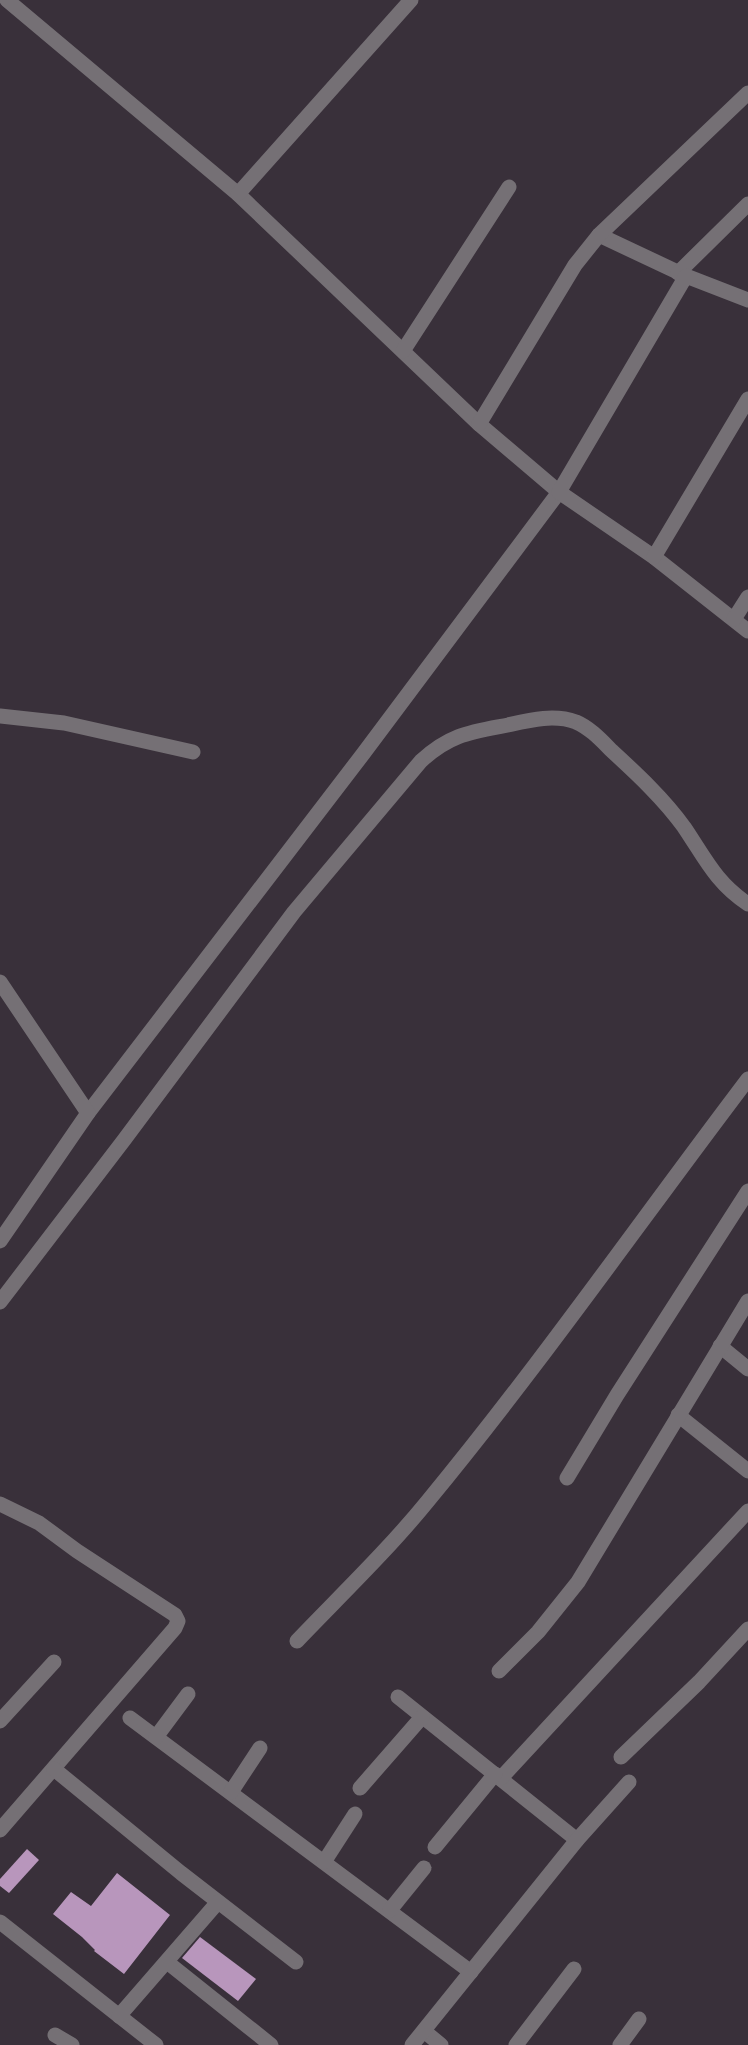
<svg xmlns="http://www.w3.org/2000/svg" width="748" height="2045" font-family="'PT Sans',sans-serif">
<rect width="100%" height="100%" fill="#39303a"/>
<g fill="#b896bc">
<polygon points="27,1849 39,1860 9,1893 0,1886 0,1879"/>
<polygon points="117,1873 170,1915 124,1974 94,1951 95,1950 82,1937 53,1914 71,1892 91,1906"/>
<polygon points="200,1937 256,1979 238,2001 182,1958"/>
</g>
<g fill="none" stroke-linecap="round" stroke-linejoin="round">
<g stroke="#757075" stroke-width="15">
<polyline points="7,0 238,194 479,424 559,492 363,754 88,1113"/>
<polyline points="238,194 411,0"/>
<polyline points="599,235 686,276"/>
<polyline points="678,273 748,204"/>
<polyline points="748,300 686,276 559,492 654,557 748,631"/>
<polyline points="403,351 509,187"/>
<polyline points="479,424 575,265 599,235 748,93"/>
<polyline points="654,557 748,399"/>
<polyline points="734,619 748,597"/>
<polyline points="0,716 64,723 193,752"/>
<polyline points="0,982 88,1113 0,1241"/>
<path d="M0,1302L124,1140L294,912L421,761C450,734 471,732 508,725C530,720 554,714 576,722C590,728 601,740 612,751C637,774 664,799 684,827C705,858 716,883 748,904"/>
<polyline points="720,1346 748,1369"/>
<polyline points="678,1415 748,1471"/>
<polyline points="567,1478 617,1395 748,1191"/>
<polyline points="0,1504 39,1523 77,1551 175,1615 178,1621 175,1628 0,1830"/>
<path d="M297,1641C341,1595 387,1551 427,1502C540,1365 641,1220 748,1079"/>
<polyline points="499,1671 538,1632 578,1582 748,1301"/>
<polyline points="398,1697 577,1840"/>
<polyline points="130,1718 471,1972"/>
<polyline points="0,1721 54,1662"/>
<polyline points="156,1737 188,1694"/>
<polyline points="621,1757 699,1682 748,1629"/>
<polyline points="54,1769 181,1873 296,1962"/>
<polyline points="501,1778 748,1511"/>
<polyline points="360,1788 422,1717"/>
<polyline points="231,1792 260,1748"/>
<polyline points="435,1847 495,1774"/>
<polyline points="324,1862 355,1814"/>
<polyline points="390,1910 424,1868"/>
<polyline points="0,1922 156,2045"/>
<polyline points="167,1962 271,2045"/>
<polyline points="119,2016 218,1902"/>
<polyline points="424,2031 441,2045"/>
<polyline points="55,2035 72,2045"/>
<polyline points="412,2045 577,1840 629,1782"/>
<polyline points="516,2045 574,1969"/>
<polyline points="620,2045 639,2019"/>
</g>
</g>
</svg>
